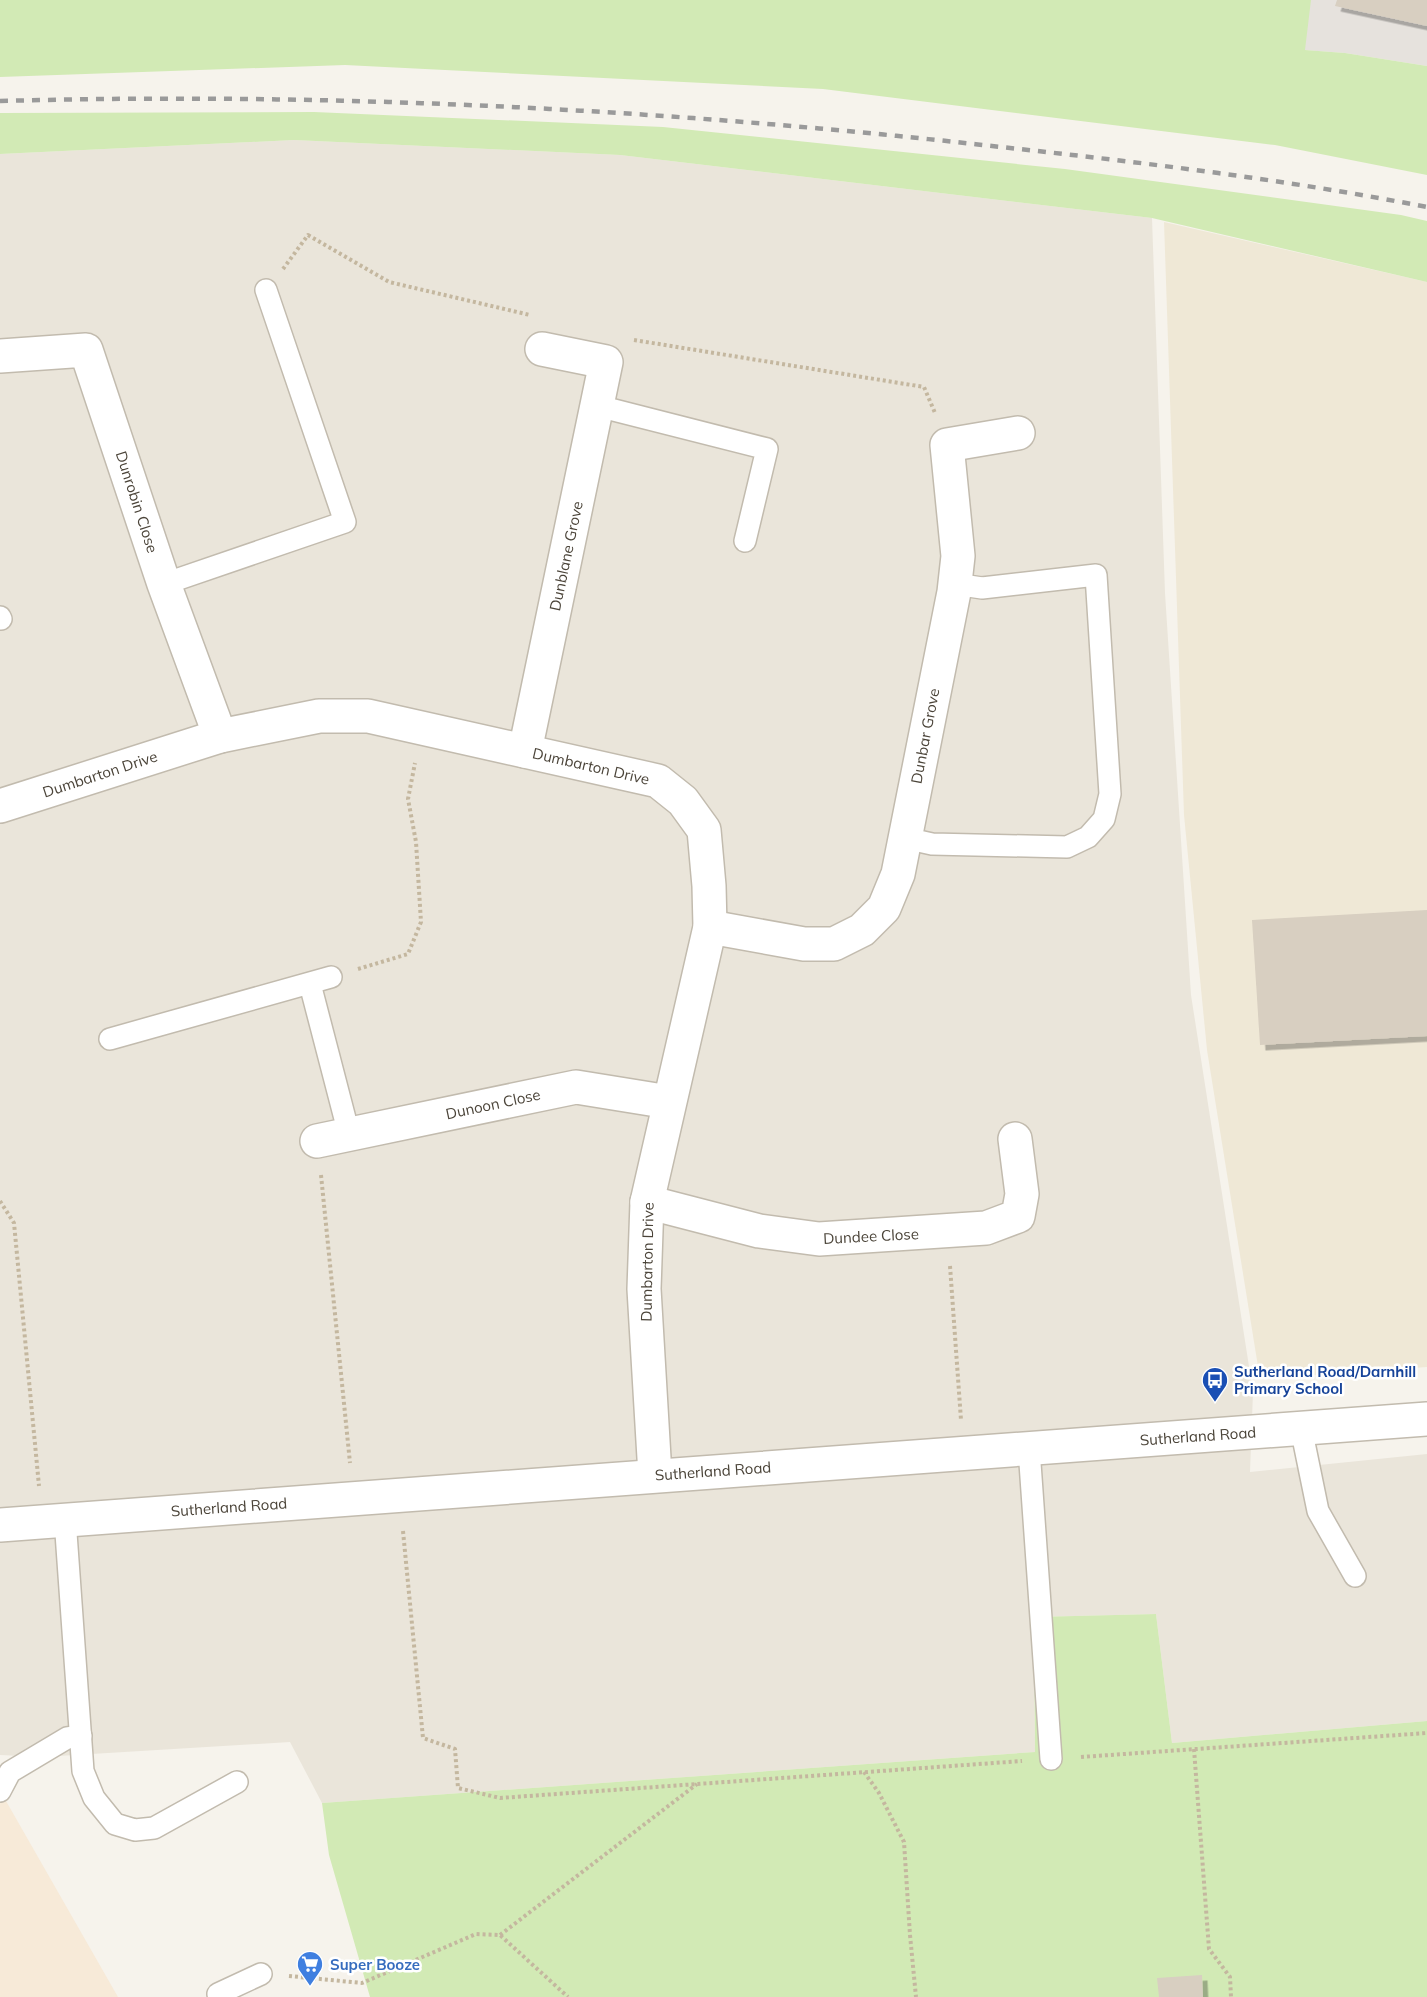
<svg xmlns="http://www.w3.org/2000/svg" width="1427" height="1997" font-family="Mulish,sans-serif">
<defs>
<filter id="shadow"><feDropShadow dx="5.5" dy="5.5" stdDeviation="0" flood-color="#0004"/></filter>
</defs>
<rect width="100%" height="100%" fill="#f6f3ec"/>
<polygon fill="#eae5da" points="294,140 620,155 1152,218 1165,593 1191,995 1253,1392 1250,1472 1427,1454 1427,1721 1172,1743 1156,1614 1034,1617 1035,1752 322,1803 290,1742 42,1757 0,1755 0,154"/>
<polygon fill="#f7ead8" points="0,1800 6,1801 118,1997 0,1997"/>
<polygon fill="#e6e2dd" points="633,0 1427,0 1427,66 1345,53"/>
<polygon fill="#efe8d6" points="1164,222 1427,282 1427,1367 1260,1379 1207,1050 1184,815"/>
<g fill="#d2eab5">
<polygon points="0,0 1311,0 1305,50 1345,53 1427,66 1427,175 1275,145 823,89 345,65 0,77"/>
<polygon points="314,112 663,127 1065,169 1401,215 1427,221 1427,282 1152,218 620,155 294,140 0,154 0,113"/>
<polygon points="1156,1614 1172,1743 1427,1721 1427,1997 370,1997 329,1855 322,1803 1035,1752 1034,1617"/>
</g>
<g fill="#d8cfc1" filter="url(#shadow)">
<polygon points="1337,0 1427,0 1427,26 1335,6"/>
<polygon points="1427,910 1427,1036 1260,1045 1252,920"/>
<polygon points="1202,1975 1203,1997 1159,1997 1157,1978"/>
</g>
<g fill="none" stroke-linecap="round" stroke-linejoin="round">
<g stroke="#c2bbae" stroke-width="24">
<g id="service">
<polyline points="598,406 767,449 745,541"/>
<polyline points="164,584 345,522 266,290"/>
<polyline points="0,617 1,619"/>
<polyline points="905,838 932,844 1067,847 1088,837 1104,819 1110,794 1096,575 982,588 955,584"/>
<polyline points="310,984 349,1134"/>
<polyline points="110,1039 331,977"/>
<polyline points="1301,1428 1318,1511 1355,1576"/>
<polyline points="1029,1449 1051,1759"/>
<polyline points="65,1519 83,1771 94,1798 115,1824 135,1830 154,1828 237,1782"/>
<polyline points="0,1791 10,1772 67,1738 81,1736"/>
<polyline points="219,1997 218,1994 261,1974"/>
</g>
</g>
<g stroke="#c2bbae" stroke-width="36">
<g id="minor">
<polyline points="0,356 86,350 164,584 220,736"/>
<polyline points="525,751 606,362 542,349"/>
<polyline points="0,806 220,736 319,716 368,716 658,781 683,801 704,830 709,886 710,927 647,1202 644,1289 655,1475"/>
<polyline points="710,927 804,944 834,944 862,930 884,908 898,874 954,592 958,556 947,445 1018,433"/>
<polyline points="317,1141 576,1087 669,1102"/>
<polyline points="647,1202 759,1231 819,1239 986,1228 1018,1216 1022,1194 1015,1139"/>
<polyline points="0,1525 1427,1419"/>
</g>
</g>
<g stroke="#c4b79f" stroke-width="4" stroke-dasharray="3 3" stroke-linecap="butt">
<polyline points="283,269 308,235 389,282 530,315"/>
<polyline points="634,340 924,387 935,413"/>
<polyline points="358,969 408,954 421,922 416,842 408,799 415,763"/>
<polyline points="321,1175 350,1463"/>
<polyline points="0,1201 14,1223 39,1486"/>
<polyline points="950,1266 961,1420"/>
<polyline points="403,1531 423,1738 455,1749 458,1788 500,1798 1022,1761"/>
<polyline points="1194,1749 1209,1949 1230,1977 1231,1997"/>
<polyline points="1081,1757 1427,1733"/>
<polyline points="864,1772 879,1793 904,1842 910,1935 916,1997"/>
<polyline points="500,1935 697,1784"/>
<polyline points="289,1976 362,1983 476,1934 500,1935 568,1997"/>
</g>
<use href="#service" stroke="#fff" stroke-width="21"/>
<use href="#minor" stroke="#fff" stroke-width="33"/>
<path stroke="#9a9a9a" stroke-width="4.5" stroke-dasharray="8 8" stroke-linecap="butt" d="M0,101C331,92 663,109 992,146C1138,162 1283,179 1427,207"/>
</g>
<defs>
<g id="bus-pin" transform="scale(1.35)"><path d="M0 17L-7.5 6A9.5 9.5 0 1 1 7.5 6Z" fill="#1a4fb4" stroke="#fff"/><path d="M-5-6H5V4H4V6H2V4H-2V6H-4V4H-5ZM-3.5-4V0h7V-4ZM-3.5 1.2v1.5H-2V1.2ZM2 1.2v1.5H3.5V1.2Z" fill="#fff"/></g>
<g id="supermarket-pin" transform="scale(1.35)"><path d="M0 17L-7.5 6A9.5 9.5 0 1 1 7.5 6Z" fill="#3f7fe0" stroke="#fff"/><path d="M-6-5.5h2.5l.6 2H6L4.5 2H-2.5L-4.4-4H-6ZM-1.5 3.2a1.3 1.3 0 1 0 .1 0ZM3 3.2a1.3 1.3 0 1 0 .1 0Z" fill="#fff"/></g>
</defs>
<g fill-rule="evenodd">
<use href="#bus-pin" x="1215" y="1380"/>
<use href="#supermarket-pin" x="310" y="1964"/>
</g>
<g text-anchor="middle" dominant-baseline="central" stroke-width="5" stroke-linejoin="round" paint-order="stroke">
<g font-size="15" fill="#4b4439" stroke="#fff">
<text transform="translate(137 502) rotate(72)">Dunrobin Close</text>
<text transform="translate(566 556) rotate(-78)">Dunblane Grove</text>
<text transform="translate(925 736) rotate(-79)">Dunbar Grove</text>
<text transform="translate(591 766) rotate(13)">Dumbarton Drive</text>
<text transform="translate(100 774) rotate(-18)">Dumbarton Drive</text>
<text transform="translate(493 1104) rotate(-12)">Dunoon Close</text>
<text transform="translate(871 1236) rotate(-3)">Dundee Close</text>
<text transform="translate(647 1262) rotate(-89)">Dumbarton Drive</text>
<text transform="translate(1198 1436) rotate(-4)">Sutherland Road</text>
<text transform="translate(713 1471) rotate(-4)">Sutherland Road</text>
<text transform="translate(229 1507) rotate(-4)">Sutherland Road</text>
</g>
<g font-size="15" font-weight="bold" fill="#164399" stroke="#fff" text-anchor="start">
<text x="1234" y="1371">Sutherland Road/Darnhill<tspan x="1234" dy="17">Primary School</tspan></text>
</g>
<g font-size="15" font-weight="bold" fill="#366cbe" stroke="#fff" text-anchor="start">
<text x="330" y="1964">Super Booze</text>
</g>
</g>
</svg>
